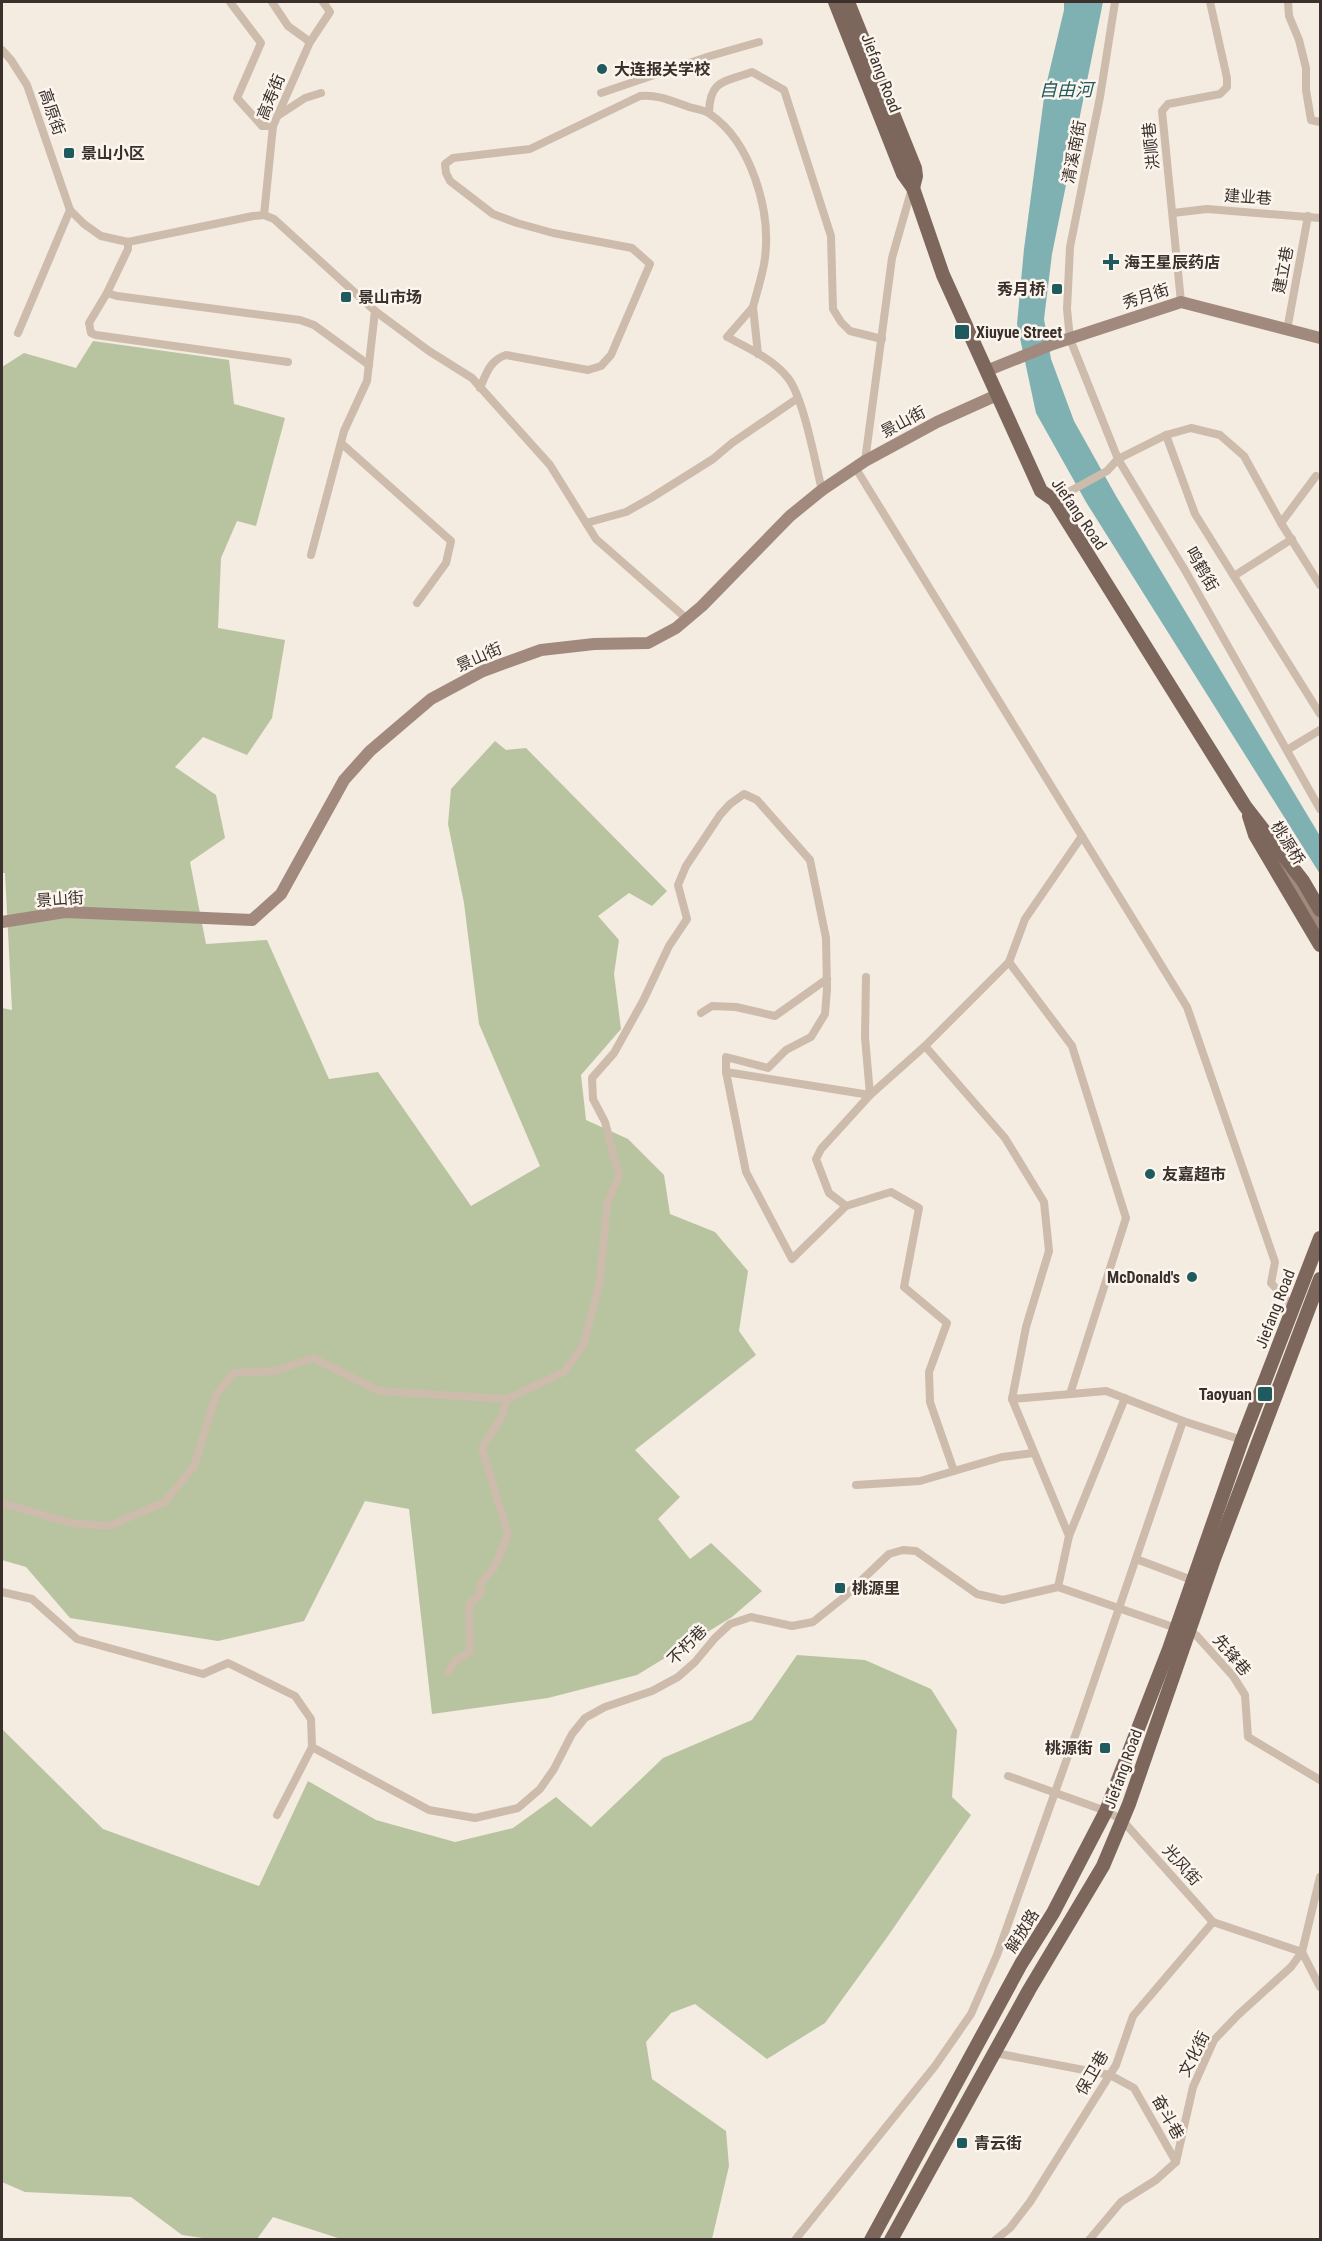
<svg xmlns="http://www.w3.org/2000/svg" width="1322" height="2241" font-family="'Roboto Condensed','Noto Sans SC',sans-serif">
<rect width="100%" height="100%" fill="#f4ebe1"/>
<g fill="#b8c4a0">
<polygon points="93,341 229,360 234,404 285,418 256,526 237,521 221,558 218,628 285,640 272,718 247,755 203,737 175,767 216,795 225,838 190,862 206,944 267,940 329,1079 378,1072 471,1206 540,1166 479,1024 464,903 448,824 451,789 495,741 506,750 526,748 667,891 652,906 629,893 598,916 619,940 614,974 621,1029 581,1075 586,1120 628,1139 664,1175 670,1214 715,1232 748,1271 739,1331 756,1355 635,1450 680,1497 658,1519 690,1559 711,1543 762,1591 732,1617 637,1675 548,1698 432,1714 409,1509 365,1501 304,1621 218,1641 70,1618 26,1567 2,1560 2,1008 12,1010 5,873 2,873 2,367 24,353 76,368"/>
<polygon points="797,1655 865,1660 931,1689 957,1730 952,1797 971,1815 888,1936 825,2023 767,2059 695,2004 671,2013 646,2042 652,2079 726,2131 729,2166 712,2239 344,2240 273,2217 257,2239 217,2240 182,2235 131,2197 25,2192 2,2182 2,1729 103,1829 259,1886 308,1781 376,1820 455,1842 513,1828 556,1797 591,1827 663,1758 752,1720"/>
</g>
<polygon fill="#7fb0b2" points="1064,2 1103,2 1052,254 1044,319 1051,359 1074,421 1116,496 1320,836 1320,874 1086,502 1036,413 1017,324 1024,249 1045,90 1064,10"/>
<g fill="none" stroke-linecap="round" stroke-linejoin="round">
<g stroke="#cdbbac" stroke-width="8">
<polyline points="230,2 261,43 237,98 262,126 273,126"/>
<polyline points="272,2 288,26 310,42"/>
<polyline points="1115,2 1100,97 1070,247 1067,309 1070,339 1118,459 1186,572 1320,809"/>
<polyline points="1288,2 1289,16 1299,40 1306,68 1306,90 1311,120 1320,122"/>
<polyline points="2,50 11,60 27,85 70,210 84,224 101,236 128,242 253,216 264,215 274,219 375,311 429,351 472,378 550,465 596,539 687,619"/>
<polyline points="601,93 710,56 759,42"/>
<path d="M709,112C710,79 725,82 752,72L784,90L831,236L833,309L841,322L850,331L882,339"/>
<polyline points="279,115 305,98 321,93"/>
<polyline points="1173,213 1207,209 1320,218"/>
<polyline points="264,215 273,126 310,42 330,12 323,2"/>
<polyline points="128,242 128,249 107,293 89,323 91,333 96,335 288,362"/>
<polyline points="107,293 117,296 300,320 314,325 369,365"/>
<polyline points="1181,302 1162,111 1168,104 1220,94 1227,87 1227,78 1210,2"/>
<polyline points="1287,330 1308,216"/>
<polyline points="18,333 70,210"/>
<path d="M758,354L753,307L727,337C748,348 773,359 788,378C804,399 815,462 822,490"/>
<path d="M480,388C486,374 490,360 506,355L588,370L601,366L611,355L650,264L632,248L553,233L517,223L493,214L450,181L446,173L445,164L453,158L530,149L640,96C657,94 672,101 689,107C695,109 705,110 710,114C751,142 771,210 765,258C763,274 757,291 753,307"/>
<polyline points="1166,435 1195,514 1320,714"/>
<polyline points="341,443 451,541 446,563 417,603"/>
<polyline points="865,461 892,258 912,188"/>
<polyline points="855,467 1187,1007 1275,1262 1271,1283 1293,1307"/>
<polyline points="1316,476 1281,523 1320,585"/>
<polyline points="1054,500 1107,471 1118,459 1166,435 1191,428 1220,435 1244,456 1281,523"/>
<polyline points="586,523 626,512 651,498 713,459 732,443 798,398"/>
<polyline points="311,555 344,431 367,381 375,311"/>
<polyline points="1234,576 1292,539"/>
<polyline points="1287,750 1320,730"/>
<polyline points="866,977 865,1037 870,1095 726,1072 746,1172 792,1259 846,1206 891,1192 919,1208 904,1287 947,1323 929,1372 930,1402 954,1471"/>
<polyline points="701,1013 712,1006 736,1007 775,1016 827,979"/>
<polyline points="925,1046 1005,1138 1044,1202 1049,1251 1026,1327 1012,1399 1106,1391 1183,1421 1242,1440"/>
<polyline points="846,1206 829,1193 816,1159 821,1149 870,1095 925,1046 1009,962"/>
<polyline points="1070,1394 1126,1218 1072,1046 1009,962 1025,919 1082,836"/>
<polyline points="1012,1399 1069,1536 1058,1587"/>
<polyline points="856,1485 920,1481 1002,1457 1033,1453"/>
<polyline points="2,1503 71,1523 109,1526 165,1502 194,1466 216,1395 233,1373 274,1371 313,1358 379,1391 507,1399 564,1372 583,1346 600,1282 607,1204 619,1175 605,1122 593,1099 592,1078 614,1053 643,1001 669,946 687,919 678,885 686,866 720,815 730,804 744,794 757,800 810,860 826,938 827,989 825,1014 811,1037 786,1050 768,1068 726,1057 726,1072"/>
<polyline points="1069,1536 1125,1398"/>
<polyline points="1136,1559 1192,1580"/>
<polyline points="2,1592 32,1599 77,1639 203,1674 228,1663 295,1696 311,1719 312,1747"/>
<polyline points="448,1672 455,1661 470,1652 469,1605 481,1593 480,1584 494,1568 508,1534 482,1448 502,1416 507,1399"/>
<polyline points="1008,1776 1106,1811 1122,1820 1213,1922 1302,1952 1320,1987"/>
<polyline points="277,1815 312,1747 429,1810 475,1818 518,1808 540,1789 554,1769 572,1734 585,1718 605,1707 652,1691 678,1677 695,1662 715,1638 730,1624 751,1617 792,1626 813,1622 843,1598 889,1554 903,1550 916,1551 977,1594 1003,1600 1058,1587 1196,1635 1233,1676 1245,1695 1248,1737 1320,1780"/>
<polyline points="995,2053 1110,2075 1134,2088 1176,2162"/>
<polyline points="795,2240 935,2066 971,2014 997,1955 1079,1725 1183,1421"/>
<polyline points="995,2240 1010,2228 1030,2202 1116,2065 1133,2016 1213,1922"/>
<polyline points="1089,2240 1121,2202 1156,2180 1176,2162 1193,2087 1214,2040 1238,2015 1291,1967 1302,1952 1320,1877"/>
</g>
<g stroke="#a18a7d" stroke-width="12">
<polyline points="986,371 1053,344 1181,302 1320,338"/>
<polyline points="1272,850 1320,928"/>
<polyline points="2,922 65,912 252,920 281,894 344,780 370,751 431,699 483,671 541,650 594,644 648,643 676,628 702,606 790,516 822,490 865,461 937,422 997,395"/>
</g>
<g stroke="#7d675c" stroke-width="14">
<polyline points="835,2 903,174 913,188 943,275 1041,491 1054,500 1245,806 1303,881 1320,910"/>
<polyline points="848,2 915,168 916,176 913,188"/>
<polyline points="1249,816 1255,835 1320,945"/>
<polyline points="871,2240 1021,1964 1053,1913 1106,1811 1169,1649 1242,1440 1320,1238"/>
<polyline points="891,2240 1029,1990 1103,1866 1129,1804 1214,1559 1320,1279"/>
</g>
</g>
<g fill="#1f5a5e" stroke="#fbf5ee" stroke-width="2">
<circle cx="602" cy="69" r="6"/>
<rect x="63" y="147" width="12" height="12" rx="3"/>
<path d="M1108 253h6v6h6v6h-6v6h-6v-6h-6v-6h6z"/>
<rect x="1051" y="283" width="12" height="12" rx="3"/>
<rect x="340" y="291" width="12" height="12" rx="3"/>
<rect x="954" y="324" width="16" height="16" rx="3"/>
<circle cx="1150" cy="1174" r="6"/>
<circle cx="1192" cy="1277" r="6"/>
<rect x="1257" y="1386" width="16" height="16" rx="3"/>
<rect x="834" y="1582" width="12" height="12" rx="3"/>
<rect x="1099" y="1742" width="12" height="12" rx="3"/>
<rect x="956" y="2137" width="12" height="12" rx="3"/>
</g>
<g text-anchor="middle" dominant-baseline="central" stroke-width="5" stroke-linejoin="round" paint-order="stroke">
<g font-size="16" font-weight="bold" fill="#3b302b" stroke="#fbf5ee" text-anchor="start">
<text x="614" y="69">大连报关学校</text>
<text x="81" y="153">景山小区</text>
<text x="1124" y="262">海王星辰药店</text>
<text x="1045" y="289" text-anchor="end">秀月桥</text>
<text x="358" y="297">景山市场</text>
<text x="976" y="332">Xiuyue Street</text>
<text x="1162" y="1174">友嘉超市</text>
<text x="1180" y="1277" text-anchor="end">McDonald's</text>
<text x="1252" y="1394" text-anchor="end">Taoyuan</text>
<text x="852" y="1588">桃源里</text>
<text x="1093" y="1748" text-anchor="end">桃源街</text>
<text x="974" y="2143">青云街</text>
</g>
<g font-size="16" fill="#3b302b" stroke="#fbf5ee">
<text transform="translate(881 73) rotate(69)">Jiefang Road</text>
<text transform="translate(271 97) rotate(-68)">高寿街</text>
<text transform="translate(52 112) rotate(71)">高原街</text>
<text transform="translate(1151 146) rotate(-96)">洪顺巷</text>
<text transform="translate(1074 152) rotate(-79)">清溪南街</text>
<text transform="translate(1248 197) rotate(4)">建业巷</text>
<text transform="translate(1283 270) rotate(-79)">建立巷</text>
<text transform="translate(1146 296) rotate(-18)">秀月街</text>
<text transform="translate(903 422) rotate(-28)">景山街</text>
<text transform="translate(1079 514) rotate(55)">Jiefang Road</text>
<text transform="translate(1202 569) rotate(60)">鸣鹤街</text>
<text transform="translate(479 657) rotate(-24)">景山街</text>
<text transform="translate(1288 843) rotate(58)">桃源桥</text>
<text transform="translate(60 899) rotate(-4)">景山街</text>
<text transform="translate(1275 1309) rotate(-69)">Jiefang Road</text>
<text transform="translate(687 1645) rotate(-45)">不朽巷</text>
<text transform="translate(1232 1655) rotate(50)">先锋巷</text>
<text transform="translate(1123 1769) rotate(-70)">Jiefang Road</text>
<text transform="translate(1182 1865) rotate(48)">光风街</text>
<text transform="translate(1022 1931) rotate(-58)">解放路</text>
<text transform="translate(1194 2054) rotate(-63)">文化街</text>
<text transform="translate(1092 2073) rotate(-60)">保卫巷</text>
<text transform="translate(1168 2117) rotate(61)">奋斗巷</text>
</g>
<g font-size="18" font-style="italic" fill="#1f5a5e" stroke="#fbf5ee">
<text x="1066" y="89">自由河</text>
</g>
</g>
<rect width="1322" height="2241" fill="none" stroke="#3b302b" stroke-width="6"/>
</svg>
